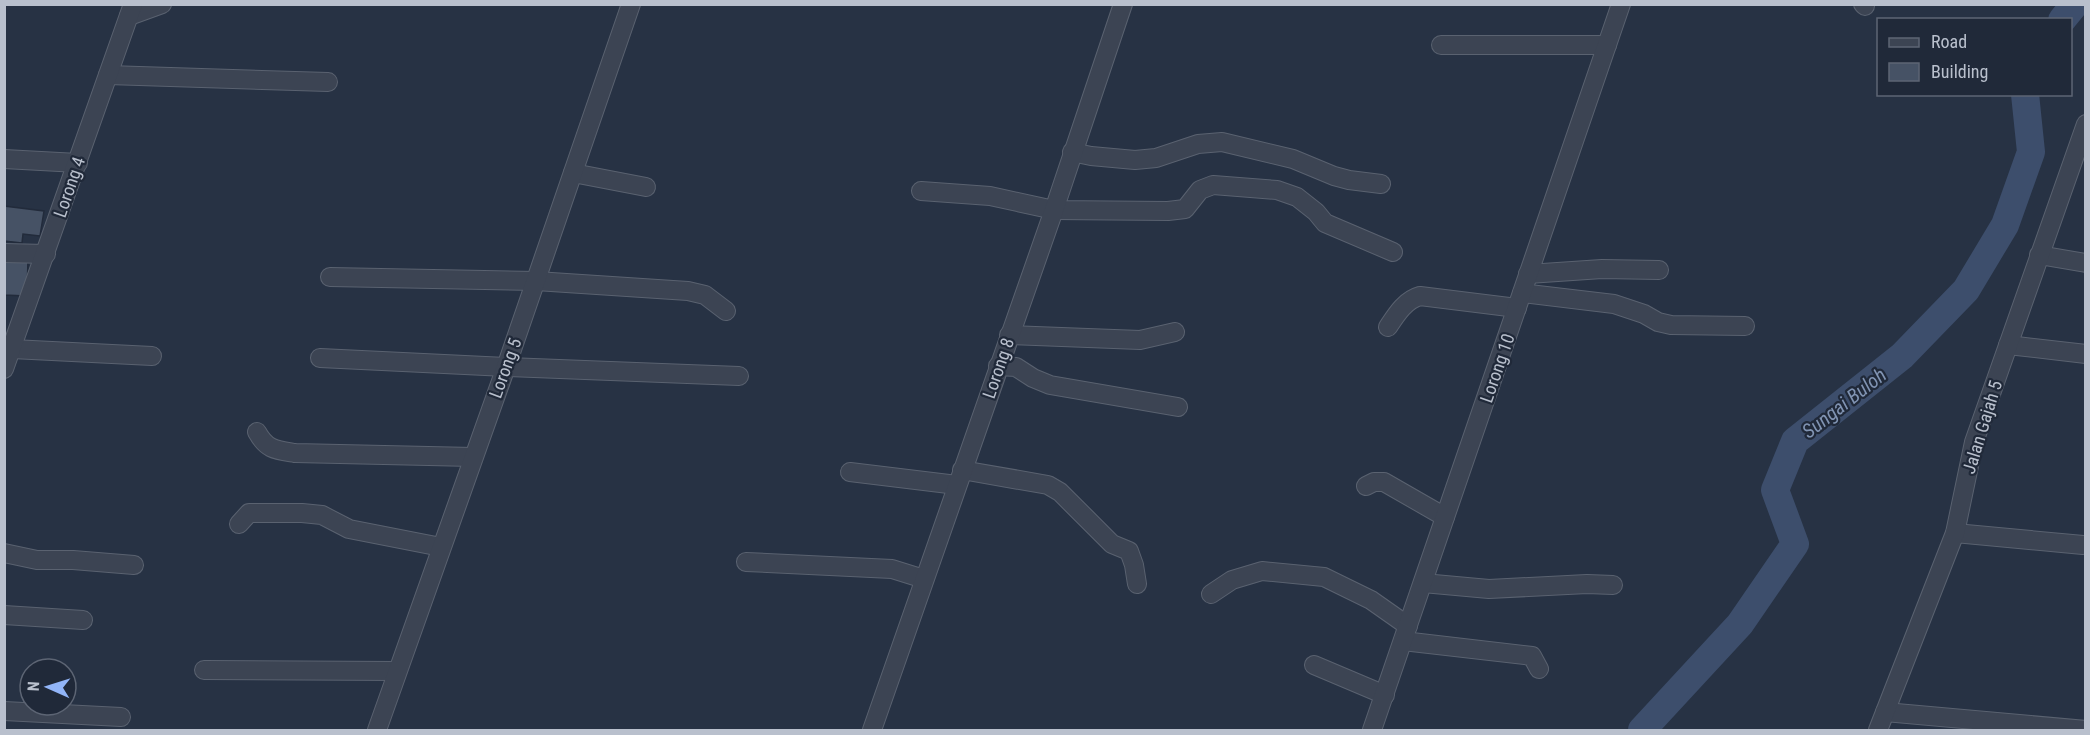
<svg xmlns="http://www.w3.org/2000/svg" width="2090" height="735" font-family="'Roboto Condensed',sans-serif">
<rect width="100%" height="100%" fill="#273244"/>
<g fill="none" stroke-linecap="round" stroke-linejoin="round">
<g stroke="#3d4e6c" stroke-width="28">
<polyline points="2062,20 2075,4"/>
<polyline points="1642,730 1740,624 1795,544 1775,490 1795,441 1902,356 1966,290 2005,225 2031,152 2025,94"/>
</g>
</g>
<g fill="#465265" stroke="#222b3b" stroke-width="1.5">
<polygon points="4,206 44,211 40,236 23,234 22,243 4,241"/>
<polygon points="4,259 28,259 27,296 4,295"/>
</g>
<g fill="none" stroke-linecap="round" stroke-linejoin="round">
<g stroke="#5a6270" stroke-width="20">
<g id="minor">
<polyline points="1863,4 1865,6"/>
<polyline points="129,16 162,4"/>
<polyline points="1441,45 1607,45"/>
<polyline points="108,75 328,82"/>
<polyline points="1072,152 1091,156 1135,160 1156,158 1198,144 1222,142 1293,159 1334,176 1349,180 1381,184"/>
<polyline points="4,159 78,163"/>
<polyline points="573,173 646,187"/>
<polyline points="921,191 990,196 1054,210 1168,211 1185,209 1200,190 1213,185 1277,190 1297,197 1316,212 1325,223 1393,252"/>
<polyline points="4,253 46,254"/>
<polyline points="2039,255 2086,263"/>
<polyline points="1528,274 1602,269 1659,270"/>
<polyline points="330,277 536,281 688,291 705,295 726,311"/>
<polyline points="1522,293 1614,304 1644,314 1658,322 1671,325 1745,326"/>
<path d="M1388,327C1396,315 1405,300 1420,296L1517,308"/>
<polyline points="1009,335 1140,340 1175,332"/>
<polyline points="2008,345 2086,354"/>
<polyline points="12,349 152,356"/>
<polyline points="320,358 506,367 739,376"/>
<polyline points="998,366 1016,367 1033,378 1050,385 1178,407"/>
<polyline points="4,369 133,4"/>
<path d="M257,432C267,450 276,450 295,453L473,457"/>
<polyline points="962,470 1048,485 1060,492 1112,544 1129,551 1134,565 1137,584"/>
<polyline points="850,472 957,485"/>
<polyline points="1366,486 1374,482 1384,482 1445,517"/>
<polyline points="239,524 249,513 302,513 322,515 349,529 441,547"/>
<polyline points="1955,533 2083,545"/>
<polyline points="4,553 37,560 73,560 134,565"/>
<polyline points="746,562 892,569 924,579"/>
<polyline points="1423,583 1489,589 1587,584 1613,585"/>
<polyline points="1211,594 1232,580 1262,571 1324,577 1371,600 1408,626"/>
<polyline points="4,615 83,620"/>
<polyline points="1403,641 1532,656 1539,669"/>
<polyline points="1314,665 1385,695"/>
<polyline points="204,670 397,671"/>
<polyline points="4,711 121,717"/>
<polyline points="1885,712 2086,730"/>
<polyline points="377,730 506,367 631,4"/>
<polyline points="872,730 1054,210 1123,4"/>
<polyline points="1372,730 1621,4"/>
<polyline points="1878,730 1955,533 1974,442 2086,124"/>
</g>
</g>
<use href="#minor" stroke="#3c4453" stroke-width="18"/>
</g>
<g text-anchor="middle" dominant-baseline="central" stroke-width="4.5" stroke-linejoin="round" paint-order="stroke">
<g font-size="18" fill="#b9c0cd" stroke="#202939">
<text transform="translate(69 187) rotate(-71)">Lorong 4</text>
<text transform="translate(505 368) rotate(-70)">Lorong 5</text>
<text transform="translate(998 368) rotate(-71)">Lorong 8</text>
<text transform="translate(1497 368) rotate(-71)">Lorong 10</text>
<text transform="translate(1982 427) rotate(-73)">Jalan Gajah 5</text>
</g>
<g font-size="20" font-style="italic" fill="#8194b3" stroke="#202939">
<text transform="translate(1844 403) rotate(-38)">Sungai Buloh</text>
</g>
</g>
<rect width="2090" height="735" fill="none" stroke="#b9c0cd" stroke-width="12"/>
<rect x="1877" y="18" width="195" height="78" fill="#202939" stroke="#5d6574" stroke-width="1.5"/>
<rect x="1889" y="38" width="30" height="9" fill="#3c4453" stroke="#5d6574" stroke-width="1.5"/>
<text x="1931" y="48" font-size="18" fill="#b9c0cd">Road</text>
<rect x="1889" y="63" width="30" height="18" fill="#465265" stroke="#5d6574" stroke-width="1.5"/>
<text x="1931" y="78" font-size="18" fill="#b9c0cd">Building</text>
<g transform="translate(48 687) rotate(273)"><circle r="28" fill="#202939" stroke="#5d6574" stroke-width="1.5"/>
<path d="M0-4.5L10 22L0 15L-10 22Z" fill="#92b5f8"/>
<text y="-9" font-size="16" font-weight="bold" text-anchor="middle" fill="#b9c0cd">N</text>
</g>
</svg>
